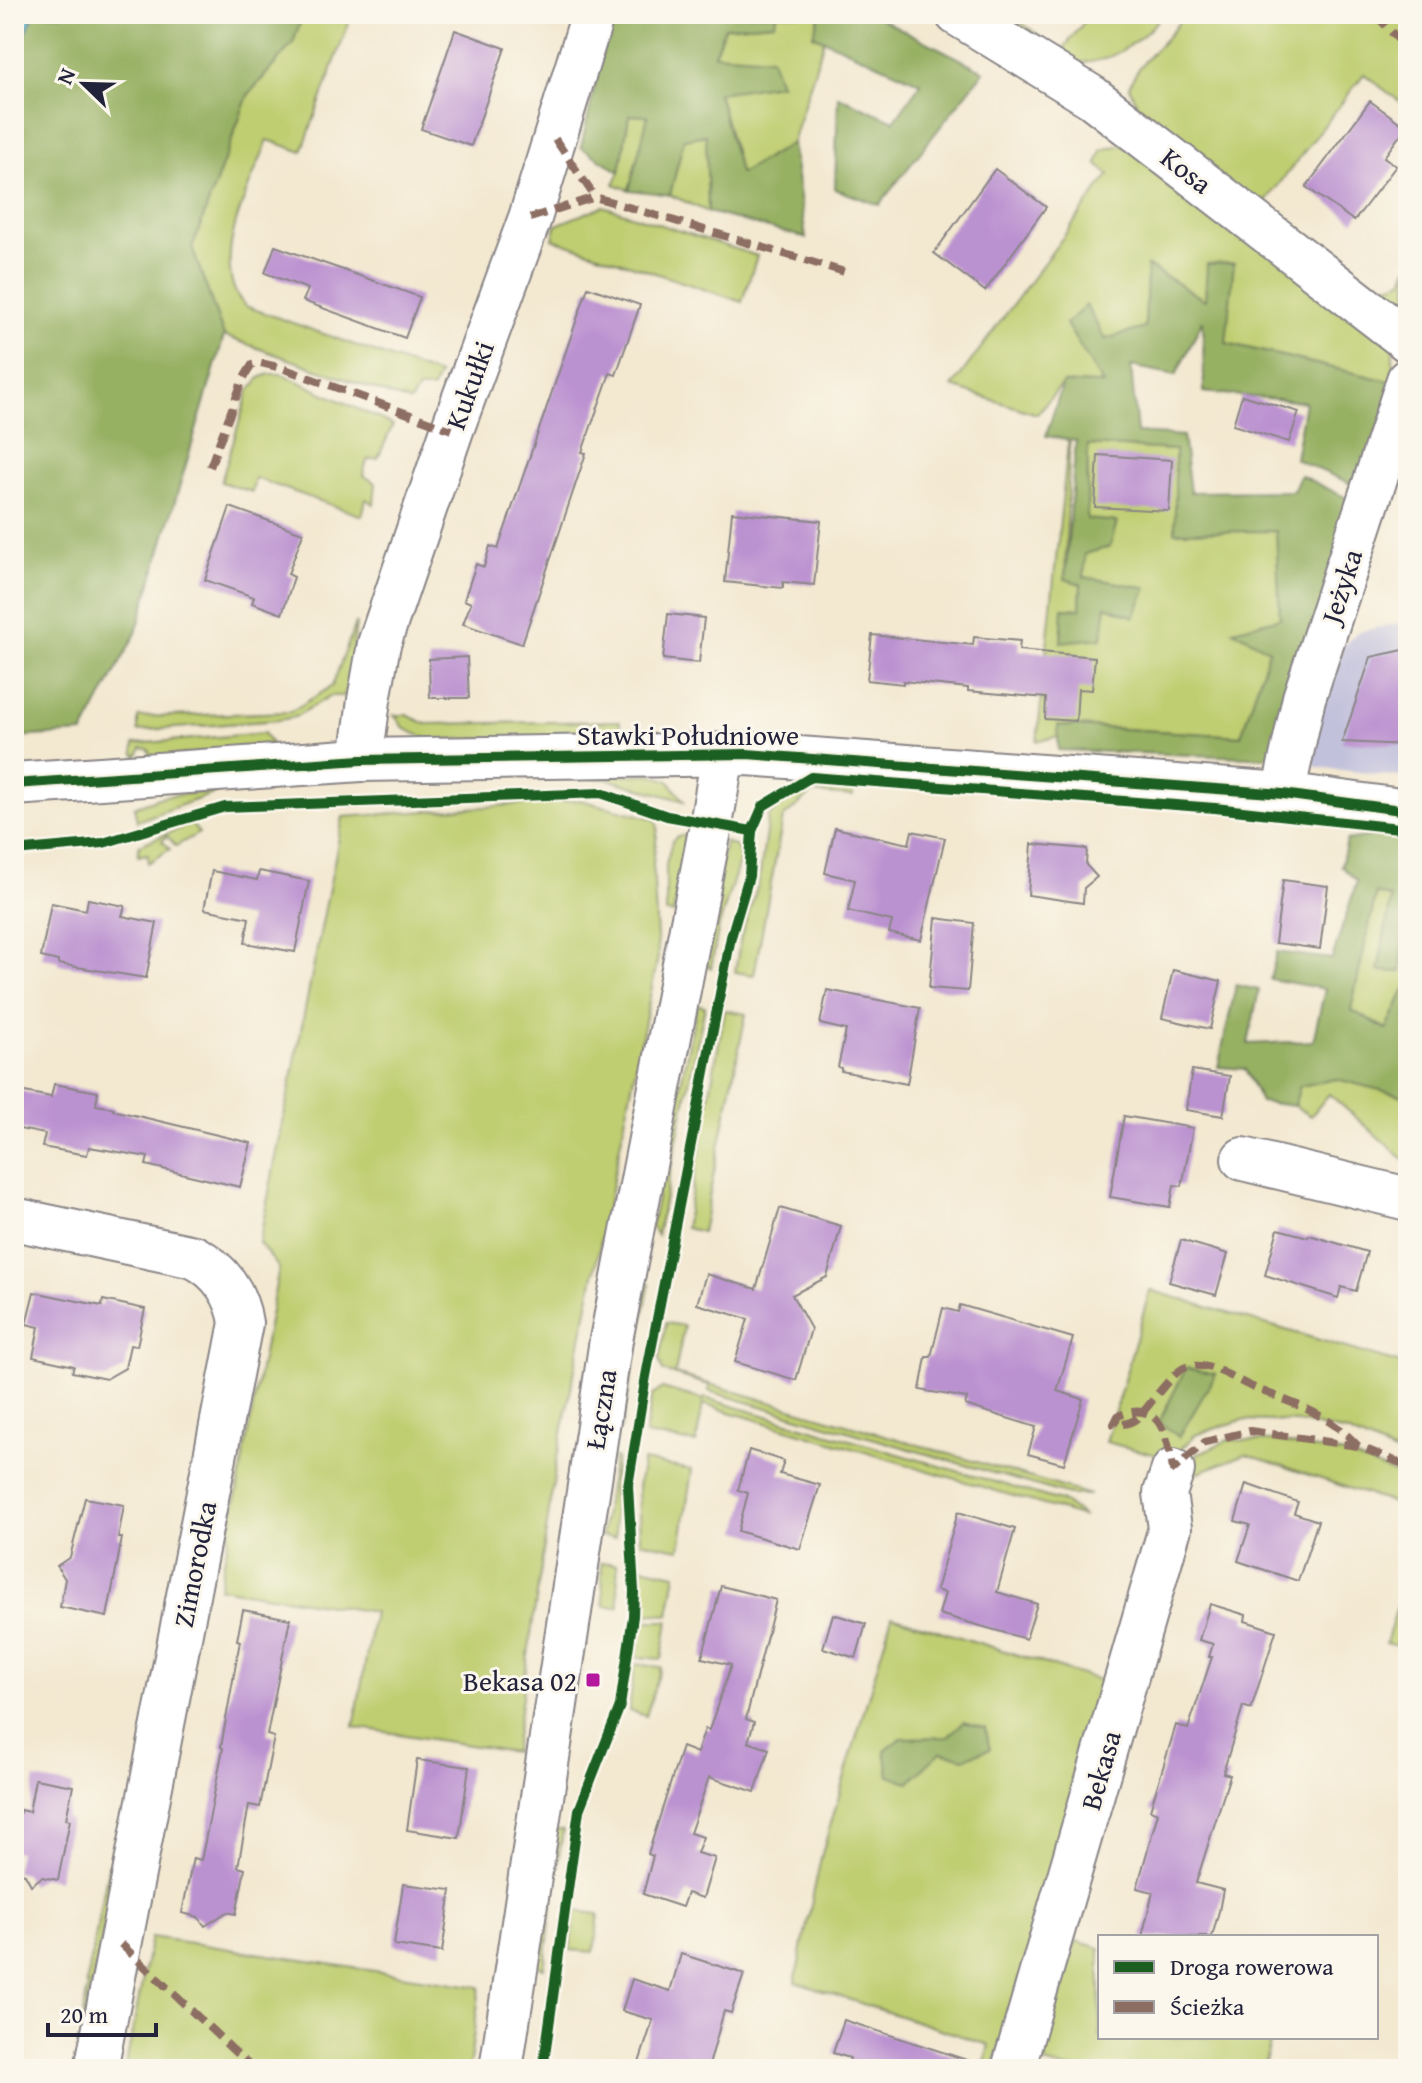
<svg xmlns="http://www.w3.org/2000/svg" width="1422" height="2083" font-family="'Gentium Book Plus',serif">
<rect width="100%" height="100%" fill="#fbf7ec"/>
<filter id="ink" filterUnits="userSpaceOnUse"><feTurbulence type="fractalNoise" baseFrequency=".0125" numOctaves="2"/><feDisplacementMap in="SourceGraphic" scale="16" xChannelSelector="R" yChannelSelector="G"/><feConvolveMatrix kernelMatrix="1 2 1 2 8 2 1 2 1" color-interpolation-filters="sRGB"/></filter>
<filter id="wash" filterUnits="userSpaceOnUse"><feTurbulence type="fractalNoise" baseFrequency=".006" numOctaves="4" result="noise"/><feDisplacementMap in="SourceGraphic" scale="32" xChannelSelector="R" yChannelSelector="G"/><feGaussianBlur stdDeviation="1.8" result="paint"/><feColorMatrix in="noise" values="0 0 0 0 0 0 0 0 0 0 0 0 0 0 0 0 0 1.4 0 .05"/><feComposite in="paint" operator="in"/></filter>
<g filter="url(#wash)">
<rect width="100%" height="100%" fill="#f3e8d0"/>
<polygon fill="#c2c1dc" points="1408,621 1408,778 1317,767 1305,756 1342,647 1357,632"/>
<g fill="#bfce71" stroke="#707856" stroke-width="2">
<path d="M303,14H352L302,152L268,140C252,182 216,246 235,291C237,296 242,302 245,306L439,375L432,389H418L410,402L224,336L192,248L248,95L293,43Z"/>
<polygon points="777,14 820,14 813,35 824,40 792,143 740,174 718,92 779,84 713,55 724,27 774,23"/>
<path d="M1001,14H1010L1061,52L1090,14H1162C1152,30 1137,41 1121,51C1069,81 1041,45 1001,14Z"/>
<path d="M1184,14H1408V108L1364,74L1263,205L1373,290L1403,280L1408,266V306L1403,312H1395L1328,269L1143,118L1129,87C1140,57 1169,42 1184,14Z"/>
<polygon points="629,115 649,116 629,190 614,184 620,172"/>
<polygon points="707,135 708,212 670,195 684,139"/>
<polygon points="1123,144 1393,343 1393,382 1226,343 1206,301 1148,266 1145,328 1105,339 1103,384 1063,383 1037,414 952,387 1109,175 1097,164 1102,150"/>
<polygon points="603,206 757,256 742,302 553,239 556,225"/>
<polygon points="270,374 282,374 393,425 378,458 367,460 363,475 376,483 374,504 366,499 362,516 255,478 252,492 221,482 249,390 261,377"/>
<polygon points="1070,425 1065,578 1081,584 1080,609 1064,608 1061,642 1106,606 1146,588 1084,577 1085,554 1117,522 1087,520 1088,445 1175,450 1175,531 1277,531 1280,619 1241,736 1059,725 1058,737 1037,741"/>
<polygon points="356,623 351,669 344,696 330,696 295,717 279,720 138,731 138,717 290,712 332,686"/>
<polygon points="394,715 407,715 426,724 620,721 620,735 430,740 405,729"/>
<polygon points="264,733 271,744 148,759 150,752 148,749 142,748 137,757 134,753 134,744"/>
<polygon points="651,774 669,781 684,801 607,779 583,777"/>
<polygon points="814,783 853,786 853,796 812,793 783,818 754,975 735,972 741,936 759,882 768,817 778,806"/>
<polygon points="221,791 137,821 134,807 164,796"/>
<polygon points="580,800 655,819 658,827 653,862 658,957 556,1463 514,1752 354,1727 374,1612 219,1588 279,1268 259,1243 343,817"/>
<polygon points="191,824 199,833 176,846 167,836 162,841 170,849 148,863 148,854 138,856 139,845"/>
<polygon points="678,836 688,836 673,914 666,913 666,864 672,841"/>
<polygon points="725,842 737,847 740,859 719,926 711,968 703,962"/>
<polygon points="1376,893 1391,897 1378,970 1401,972 1403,924 1408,920 1408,990 1405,990 1387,1029 1350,1011"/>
<polygon points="697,1005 705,1006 657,1235 651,1227"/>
<polygon points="725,1010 746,1014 702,1232 685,1228"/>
<polygon points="1336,1079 1408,1089 1408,1163 1329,1094 1311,1116 1294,1106 1300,1086"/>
<polygon points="645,1282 650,1283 621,1430 618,1429 640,1284"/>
<polygon points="1150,1290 1408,1366 1408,1459 1347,1432 1296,1422 1242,1420 1195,1435 1171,1459 1106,1442"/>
<polygon points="666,1323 684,1326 675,1374 1090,1495 1069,1495 709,1391 709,1385 663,1371 659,1359"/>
<polygon points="662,1388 704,1400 705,1398 1064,1502 1084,1517 703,1404 696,1443 645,1435 652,1396"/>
<polygon points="1228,1440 1273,1441 1344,1454 1408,1479 1408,1508 1246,1454 1186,1477 1197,1454"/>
<polygon points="614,1458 617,1458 613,1486 615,1538 601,1536"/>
<polygon points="643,1461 692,1470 680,1549 640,1542 638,1486"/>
<polygon points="601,1562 617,1564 619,1607 604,1606"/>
<polygon points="641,1567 676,1574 669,1615 641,1613"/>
<polygon points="1408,1571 1408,1649 1386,1643"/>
<polygon points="892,1616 1108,1683 993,2069 983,2069 989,2045 795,1982 821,1857"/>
<polygon points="642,1621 668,1621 662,1659 636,1657"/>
<polygon points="635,1664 661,1667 646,1716 629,1711"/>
<polygon points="556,1830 563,1830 544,1968 536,1965"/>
<polygon points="109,1864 116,1865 85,2021 82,2021 88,1985 86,1984"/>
<polygon points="575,1911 599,1914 594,1952 570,1950"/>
<polygon points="151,1937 480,1987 469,2069 125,2069"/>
<polygon points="1076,1941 1100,1948 1100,2037 1272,2037 1263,2069 1066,2069 1041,2062"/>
</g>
<g fill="#97b163" stroke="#5c6a4f" stroke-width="2">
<polygon points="34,14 303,14 293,43 248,95 192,248 224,336 136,633 83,733 14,737 14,62"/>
<polygon points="611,14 777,14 774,23 725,27 714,54 771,58 780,84 718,93 740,174 792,143 806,238 708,212 706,135 684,139 670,195 629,190 648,116 629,115 620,172 581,147"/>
<polygon points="820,14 872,14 984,71 879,205 835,189 838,96 894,121 921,83 813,35"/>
<polygon points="1234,263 1226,343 1393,382 1360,488 1295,459 1305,402 1204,392 1203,320 1176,375 1131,366 1137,433 1183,436 1190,492 1293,491 1300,475 1357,503 1275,758 1058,750 1058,725 1241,736 1269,650 1233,630 1280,618 1276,531 1175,532 1175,450 1088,445 1087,519 1117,522 1110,547 1085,554 1084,577 1147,588 1134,617 1106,606 1102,638 1061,642 1063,608 1080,609 1081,584 1065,579 1076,441 1046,436 1063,383 1103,384 1066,324 1086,305 1105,339 1145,328 1147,266 1205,300 1207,264"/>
<polygon points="1389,833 1408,836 1408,920 1403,924 1401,972 1378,971 1391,898 1376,893 1351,1010 1387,1029 1405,989 1408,990 1408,1097 1336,1079 1300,1086 1294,1106 1261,1102 1245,1069 1218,1067 1236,985 1259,990 1248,1044 1313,1041 1325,989 1270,979 1277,952 1332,959 1357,881 1341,866 1347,840"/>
<polygon points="1186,1368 1216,1374 1179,1437 1159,1422"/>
<polygon points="963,1722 985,1728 990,1749 964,1758 941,1752 909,1782 889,1776 885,1750 901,1738 948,1737"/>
</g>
<polygon fill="#5cbbda" stroke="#3f6e8a" stroke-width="2" points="14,14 34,14 14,62"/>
<g id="blocks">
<g fill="#bb92d0">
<polygon points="455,30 505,48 471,146 421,129"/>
<polygon points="1370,101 1406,127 1384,157 1396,166 1354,221 1306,187"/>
<polygon points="995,169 1046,207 985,291 934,253"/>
<polygon points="275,246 420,297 405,338 303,301 308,289 265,273"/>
<polygon points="588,287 640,305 616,375 610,373 582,452 586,453 522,644 463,624 471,603 464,600 476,564 484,567 490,546 498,549"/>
<polygon points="1242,395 1299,412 1289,442 1233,425"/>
<polygon points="1098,455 1172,460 1169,511 1095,507"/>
<polygon points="230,507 303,533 288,574 294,577 282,614 252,603 254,597 205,580"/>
<polygon points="732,512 821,521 814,585 783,582 783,588 725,582"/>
<polygon points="668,614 704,618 699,663 663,659"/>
<polygon points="872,635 973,645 974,637 1020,641 1019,650 1095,657 1092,690 1078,689 1076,721 1045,719 1046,698 968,691 968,688 903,681 903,684 867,680"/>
<polygon points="1408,649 1408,745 1342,742 1371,657"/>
<polygon points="467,657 469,698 430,698 429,659"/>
<polygon points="835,828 909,844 912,831 945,838 921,940 889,933 892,921 848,911 855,880 825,873"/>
<polygon points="1032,844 1087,849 1086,865 1097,877 1084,888 1083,903 1028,895"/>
<polygon points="212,871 257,880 259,871 309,881 295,952 245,943 249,918 204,909"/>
<polygon points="1283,880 1328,886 1320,949 1275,943"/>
<polygon points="88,899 125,906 122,916 157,923 146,978 58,964 58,961 41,957 51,903 86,910"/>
<polygon points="936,918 974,923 968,991 929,988"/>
<polygon points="1173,970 1221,981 1210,1029 1162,1018"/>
<polygon points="827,990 920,1008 907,1084 841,1071 841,1068 838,1067 846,1030 820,1024"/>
<polygon points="1192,1070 1230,1076 1223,1116 1186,1110"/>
<polygon points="54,1084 98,1092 96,1105 114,1108 113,1110 251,1143 240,1187 146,1165 148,1157 89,1147 87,1155 42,1147 45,1134 14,1128 14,1090 51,1097"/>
<polygon points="1124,1116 1193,1128 1182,1186 1174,1185 1170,1207 1110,1197"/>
<polygon points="780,1208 841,1226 827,1277 792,1295 811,1329 796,1380 735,1362 748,1319 697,1304 706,1274 756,1289"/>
<polygon points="1278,1229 1308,1237 1309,1235 1367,1252 1356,1291 1341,1287 1338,1298 1265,1275"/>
<polygon points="1181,1240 1228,1254 1216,1295 1169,1282"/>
<polygon points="34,1292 102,1306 103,1300 145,1309 137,1346 130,1345 125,1368 106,1379 72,1372 74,1366 33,1357 39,1327 26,1324"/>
<polygon points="960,1305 1073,1338 1057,1391 1083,1399 1064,1464 1028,1454 1036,1427 965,1405 967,1398 920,1390 926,1357 931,1357 943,1308 958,1312"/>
<polygon points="749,1450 784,1461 780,1474 820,1485 800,1549 738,1531 748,1493 738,1490"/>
<polygon points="1246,1484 1298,1502 1294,1513 1318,1521 1298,1581 1238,1561 1250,1525 1235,1521"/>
<polygon points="85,1498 124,1505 118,1538 122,1538 107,1617 60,1607 65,1579 57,1566 70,1557"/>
<polygon points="958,1512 1015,1529 997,1592 1037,1604 1026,1639 939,1614 945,1593 936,1590"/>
<polygon points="721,1586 776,1600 746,1719 754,1722 748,1742 769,1749 755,1792 709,1777 690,1833 703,1837 697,1853 715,1858 703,1898 687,1893 682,1907 643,1894 653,1856 648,1854 682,1747 697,1753 705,1729 709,1730 731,1665 702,1658"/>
<polygon points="1210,1604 1246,1615 1245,1621 1276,1631 1251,1709 1243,1706 1223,1773 1230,1775 1196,1883 1223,1890 1219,1911 1212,1937 1142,1937 1153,1892 1137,1888 1158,1813 1150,1810 1176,1725 1188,1729 1212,1657 1209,1657 1213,1644 1199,1640"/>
<polygon points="243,1610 290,1619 267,1735 274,1737 260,1807 249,1805 238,1867 245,1869 236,1914 227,1912 205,1926 198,1917 182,1913 193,1858 201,1860 205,1841 223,1748 221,1747 240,1641 237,1640"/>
<polygon points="833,1614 866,1624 856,1658 823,1648"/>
<polygon points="417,1760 469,1767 459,1838 407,1830"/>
<polygon points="35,1779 73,1786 66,1819 70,1820 58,1880 42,1877 31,1885 25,1874 15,1872 19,1852 14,1851 14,1843 20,1810 29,1812"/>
<polygon points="403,1884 451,1890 442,1952 394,1945"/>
<polygon points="681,1954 744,1974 731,2013 724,2011 708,2069 637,2069 653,2020 622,2011 632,1979 670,1991"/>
<polygon points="844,2020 976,2063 975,2069 847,2069 850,2058 833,2053"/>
</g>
</g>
</g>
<g filter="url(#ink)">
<use href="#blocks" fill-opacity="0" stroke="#8a8586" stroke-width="2"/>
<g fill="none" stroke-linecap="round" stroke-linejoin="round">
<g stroke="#8a8586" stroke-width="46">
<g id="minor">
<polyline points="957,14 1092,97 1408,341"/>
<polyline points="361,760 369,700 379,644 452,430 530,218 593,14"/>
<polyline points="14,784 361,760 747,754 1283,794 1408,811"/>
<polyline points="1283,794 1304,698 1408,380"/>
<polyline points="1243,1159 1408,1199"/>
<path d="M14,1219L194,1257C220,1270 237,1294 241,1323L96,2069"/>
<polyline points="501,2069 611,1340 711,825 723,754"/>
<polyline points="1013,2069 1170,1528 1165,1493 1173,1470"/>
</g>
</g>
<use href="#minor" stroke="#fff" stroke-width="42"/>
<g stroke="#8d6e63" stroke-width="8" stroke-dasharray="16 8" stroke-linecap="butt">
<polyline points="1375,14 1408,50"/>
<polyline points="555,139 595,197"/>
<polyline points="530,218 595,197 848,273"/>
<polyline points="210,467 243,379 252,365 261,363 282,368 452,430"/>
<path d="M1358,1446C1326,1411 1292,1404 1250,1386C1230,1377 1210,1361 1186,1367C1173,1371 1153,1401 1143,1412C1135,1422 1127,1425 1114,1424L1118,1416C1161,1398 1168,1437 1173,1470L1205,1442L1250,1431L1358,1446L1408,1466"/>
<polyline points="121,1944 253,2069"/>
</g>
<g stroke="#fbf7ec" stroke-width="15">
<g id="cycleway">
<polyline points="14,784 361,760 747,754 1283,794 1408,811"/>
<polyline points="14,851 103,843 225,807 601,793 667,816 752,831 763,806 811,777 1215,808 1408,829"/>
<polyline points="543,2069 579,1810 620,1706 633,1616 634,1591 628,1486 646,1376 731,937 749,876 752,831"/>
</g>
</g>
<use href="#cycleway" stroke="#1b5e20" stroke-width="10"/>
</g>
</g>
<rect fill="#b5179e" stroke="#fbf7ec" stroke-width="3" x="585" y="1672" width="16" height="16" rx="4"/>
<g text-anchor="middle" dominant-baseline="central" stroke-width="6" stroke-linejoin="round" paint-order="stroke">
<g font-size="28" fill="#22223b" stroke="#fbf7ec">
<text transform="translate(1187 170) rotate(38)">Kosa</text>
<text transform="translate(469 385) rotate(-70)">Kukułki</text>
<text transform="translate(1341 586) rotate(-72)">Jeżyka</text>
<text x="688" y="734">Stawki Południowe</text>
<text transform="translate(600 1409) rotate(-81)">Łączna</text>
<text transform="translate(194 1564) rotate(-79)">Zimorodka</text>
<text transform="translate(1100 1770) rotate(-74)">Bekasa</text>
</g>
<g font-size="28" fill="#22223b" stroke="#fbf7ec" text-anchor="end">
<text x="577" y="1680">Bekasa 02</text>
</g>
</g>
<rect width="1422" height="2083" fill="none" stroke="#fbf7ec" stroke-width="48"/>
<rect x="1098" y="1935" width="280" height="104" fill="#fbf7ec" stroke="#a4a2a5" stroke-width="2"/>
<rect x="1114" y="1961" width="40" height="12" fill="#1b5e20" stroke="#a4a2a5" stroke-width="2"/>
<text x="1170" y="1975" font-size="24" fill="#22223b">Droga rowerowa</text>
<rect x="1114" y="2001" width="40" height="12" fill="#8d6e63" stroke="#a4a2a5" stroke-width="2"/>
<text x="1170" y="2015" font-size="24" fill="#22223b">Ścieżka</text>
<g transform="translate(84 84) rotate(293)" stroke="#fbf7ec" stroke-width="6" paint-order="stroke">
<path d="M0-6L14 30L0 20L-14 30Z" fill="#22223b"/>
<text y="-12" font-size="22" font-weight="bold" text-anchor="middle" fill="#22223b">N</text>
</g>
<path d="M48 2023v12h108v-12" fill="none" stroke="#22223b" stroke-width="4"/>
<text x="60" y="2023" font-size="24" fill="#22223b" stroke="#fbf7ec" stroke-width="6" paint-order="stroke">20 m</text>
</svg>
